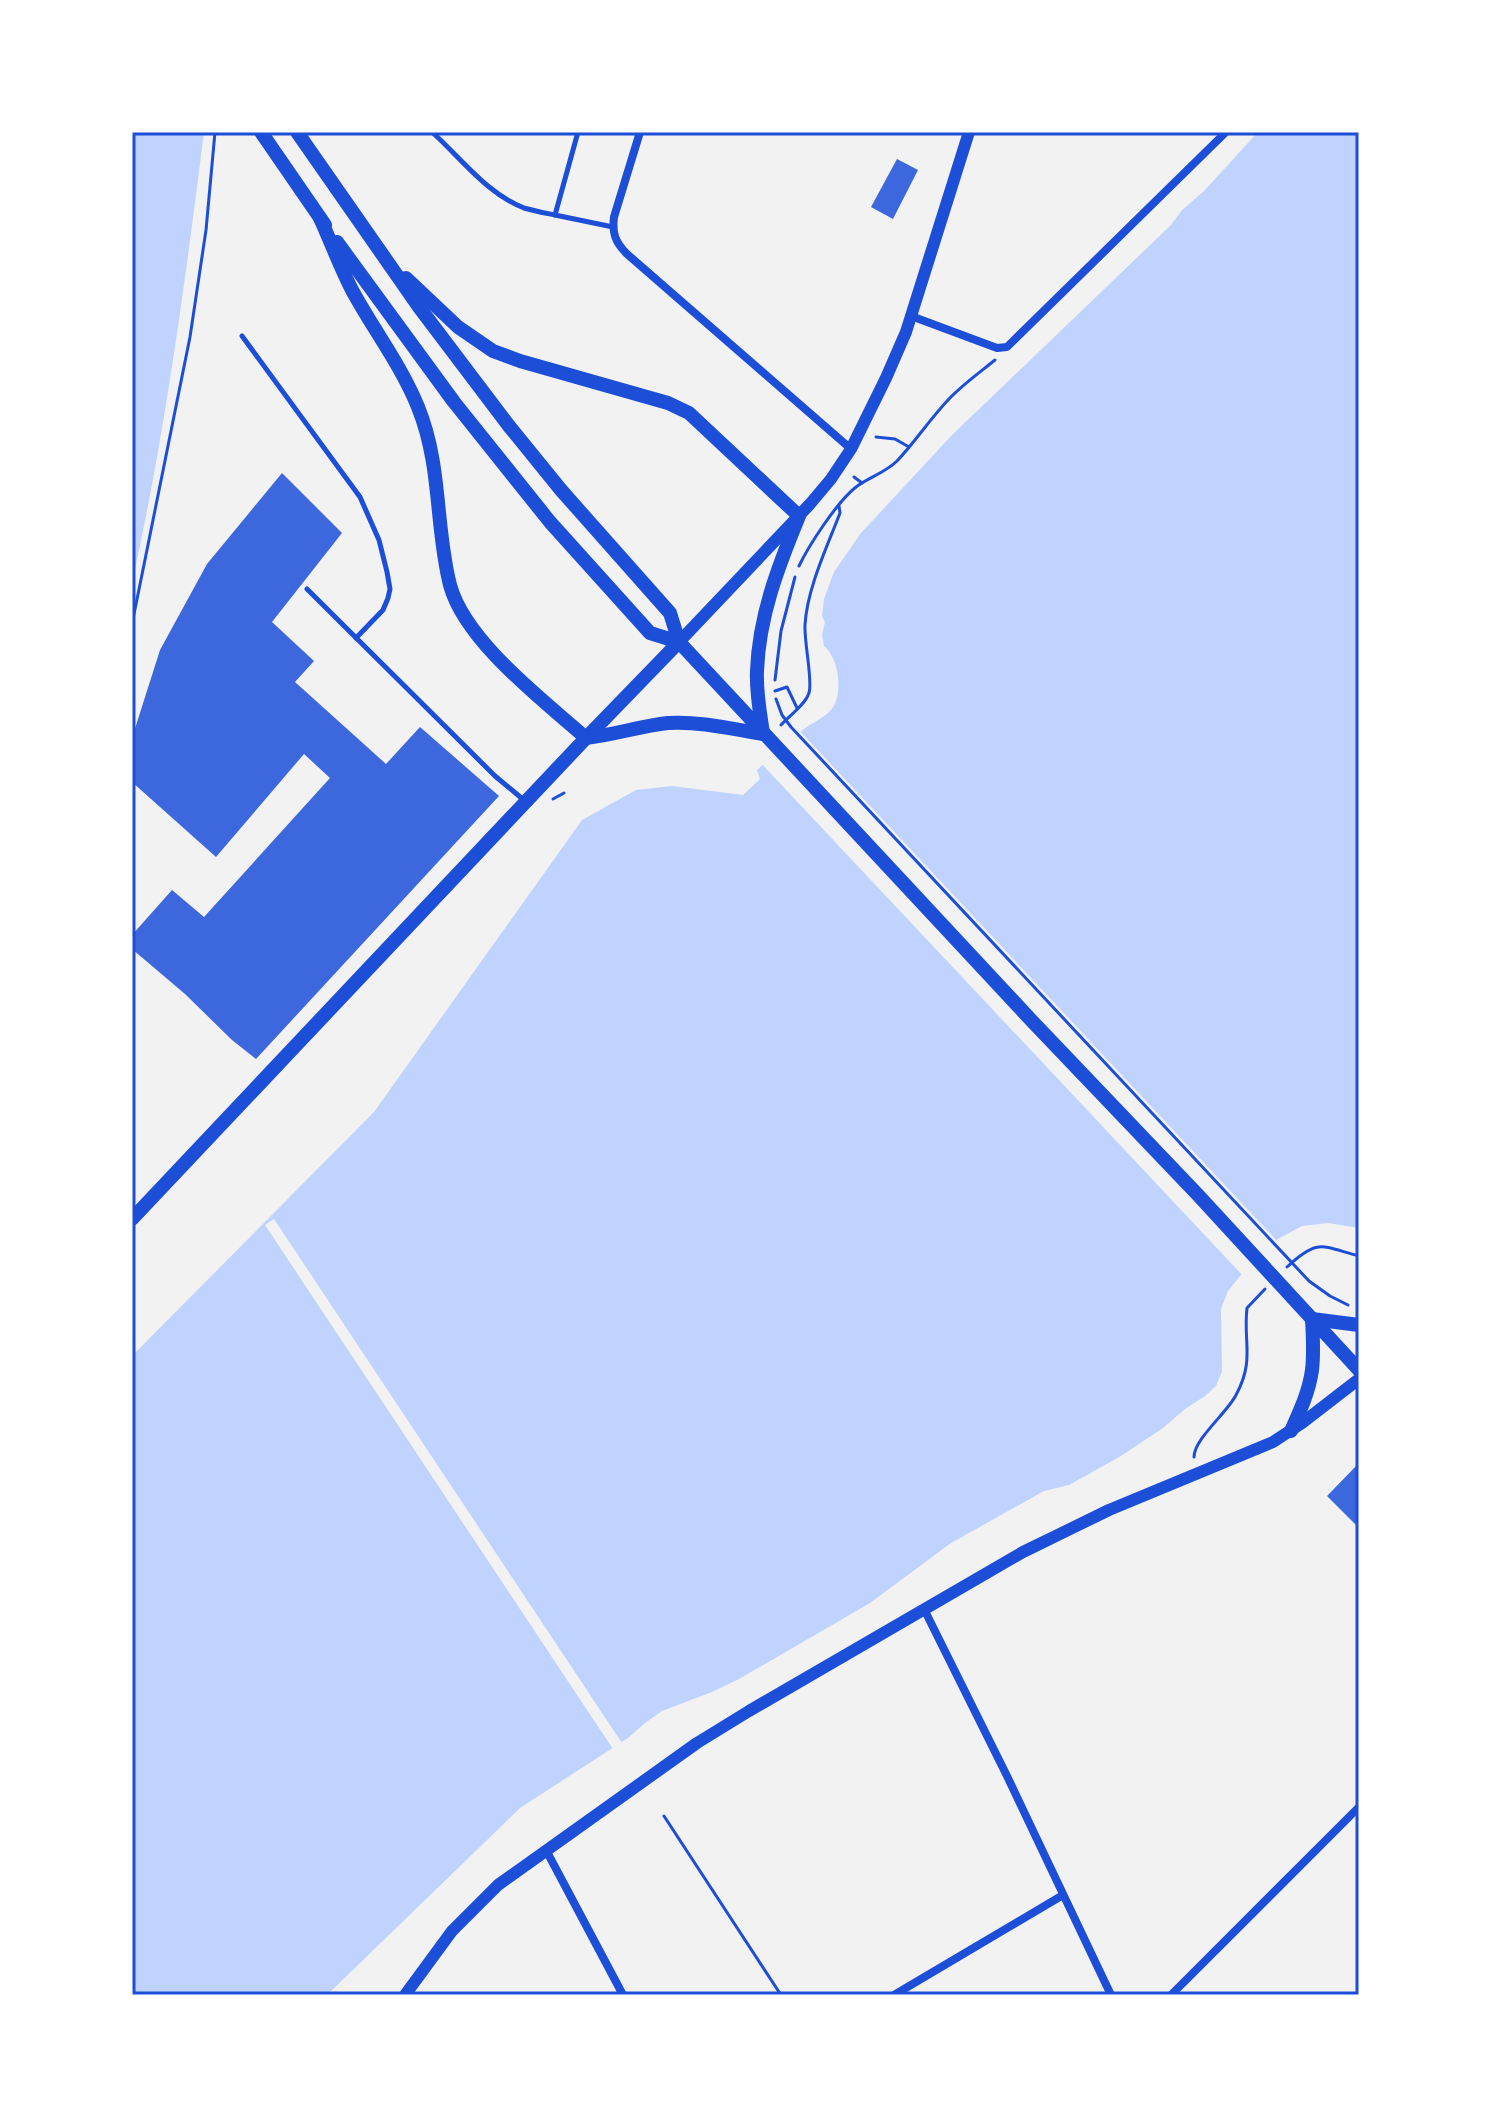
<svg xmlns="http://www.w3.org/2000/svg" width="1491" height="2127" font-family="'Public Sans',sans-serif">
<rect width="100%" height="100%" fill="#f2f2f2"/>
<g fill="#bfd3fe">
<path d="M132,132H204C185,283 165,434 132,583Z"/>
<path d="M1258,132H1359V1228L1328,1223L1302,1226L1278,1239L1240,1276L1228,1291L1221,1309L1222,1371L1216,1386L1205,1396L1185,1409L1163,1428L1121,1456L1069,1485L1044,1491L951,1543L870,1603L739,1679L712,1692L662,1711L645,1723L628,1738L520,1808L327,1995H132V1356L374,1112L582,820L636,790L672,786L743,795L760,779L757,770C771,757 785,744 800,732C809,724 823,719 831,710C844,695 839,658 824,646L822,635L825,622L822,616L824,599L834,572L861,533L952,435L1171,225L1182,210L1204,191Z"/>
</g>
<g fill="#f2f2f2">
<polygon points="800,726 798,729 1279,1243 1245,1278 760,762"/>
<polygon points="274,1219 624,1746 615,1752 265,1225"/>
</g>
<g fill="#3d67dc">
<polygon points="897,159 918,170 893,219 871,207"/>
<polygon points="282,473 342,533 272,622 314,661 295,682 386,764 420,727 499,796 256,1059 232,1040 185,994 132,949 132,935 172,890 204,917 330,778 304,754 216,857 132,782 132,738 160,650 207,564"/>
<polygon points="1359,1463 1359,1528 1327,1496"/>
</g>
<g fill="none" stroke-linecap="round" stroke-linejoin="round">
<g stroke="#1d4ed8" stroke-width="3">
<polyline points="876,437 895,439 909,447"/>
<polyline points="854,477 862,483"/>
<path d="M799,566C809,545 837,502 856,487C869,477 885,473 897,461C915,442 930,419 948,400C962,385 979,373 995,360"/>
<polyline points="132,624 190,337 206,230 215,132"/>
<polyline points="775,680 781,631 795,577"/>
<polyline points="775,691 787,687 797,708"/>
<polyline points="776,699 782,715 791,727 1309,1281 1330,1296 1348,1305"/>
<path d="M781,725C789,716 805,705 809,693C813,681 804,642 805,625C807,589 827,547 840,513L839,506"/>
<polyline points="553,799 564,793"/>
<path d="M1287,1267C1318,1238 1321,1246 1359,1256"/>
<path d="M1194,1457C1194,1439 1227,1413 1236,1395C1255,1360 1243,1342 1247,1308L1265,1289"/>
<polyline points="664,1816 781,1995"/>
</g>
<g stroke="#1d4ed8" stroke-width="5">
<path d="M432,132C462,159 486,193 524,208C534,211 545,213 555,215"/>
<polyline points="578,132 555,215 613,227"/>
<polyline points="242,336 360,497 379,540 387,572 390,589 388,598 383,610 356,638"/>
<polyline points="307,589 495,776 525,801"/>
</g>
<g stroke="#1d4ed8" stroke-width="8">
<path d="M640,132L614,217C612,233 615,242 627,254L851,449"/>
<polyline points="911,316 997,348 1007,347 1226,132"/>
<polyline points="924,1609 1007,1776 1111,1995"/>
<polyline points="546,1850 623,1995"/>
<polyline points="894,1995 1063,1895"/>
<polyline points="1171,1995 1359,1807"/>
</g>
<g stroke="#1d4ed8" stroke-width="12">
<polyline points="679,642 810,504 831,479 851,449 886,378 906,332 969,132"/>
<polyline points="405,1995 452,1931 498,1885 697,1743 749,1711 1023,1552 1109,1510 1273,1442 1302,1423 1359,1379"/>
</g>
<polyline stroke="#1d4ed8" stroke-width="14" points="132,1219 586,738 679,642"/>
<g stroke="#1d4ed8" stroke-width="14">
<polyline points="261,132 325,225"/>
<polyline points="297,132 419,307 509,426 561,490 670,613 679,642 1031,1020 1198,1195 1359,1370"/>
<path d="M320,218C331,242 340,267 352,290C373,329 401,365 418,407C442,466 435,526 450,585C465,641 543,700 586,738C614,735 640,726 668,723C700,721 732,729 763,734"/>
<polyline points="337,242 454,402 550,522 650,633 679,642"/>
<path d="M406,278L458,327L493,351L520,361L668,403L689,413L799,516C778,567 759,616 757,671C756,692 760,713 763,733"/>
<polyline points="1312,1319 1359,1325"/>
<path d="M1291,1431C1300,1411 1309,1392 1312,1370C1314,1354 1313,1336 1312,1319"/>
</g>
</g>
<rect width="1491" height="2127" fill="none" stroke="#ffffff" stroke-width="268"/>
<rect x="134" y="134" width="1223" height="1859" fill="none" stroke="#1d4ed8" stroke-width="3"/>
</svg>
